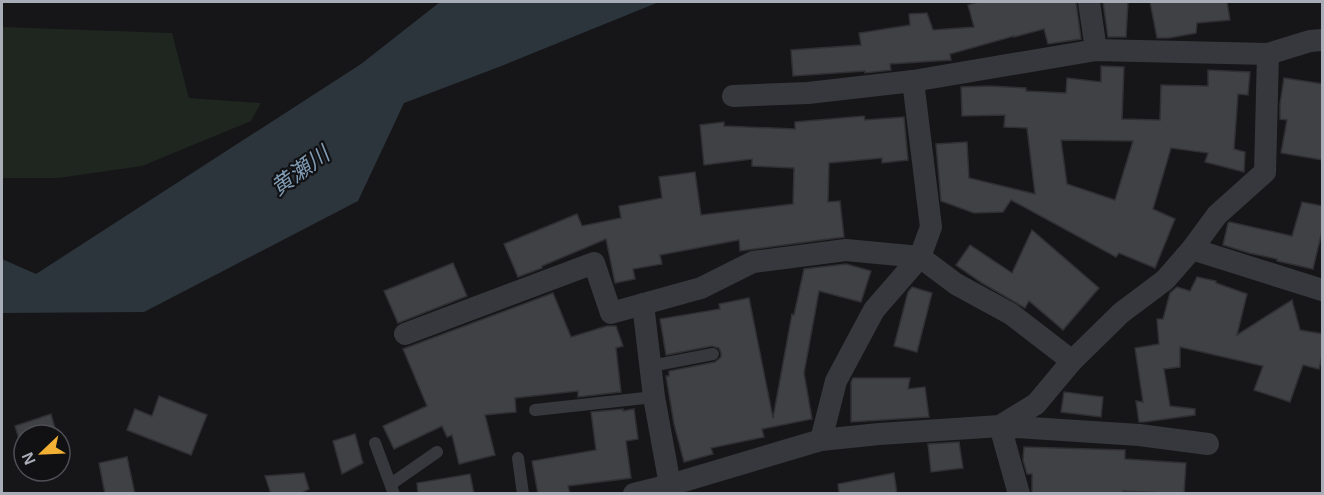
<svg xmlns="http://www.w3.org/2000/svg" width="1324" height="495" font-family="Helvetica,'Noto Sans JP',sans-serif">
<rect width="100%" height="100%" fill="#161618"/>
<polygon fill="#1e261f" points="2,27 172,33 189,98 261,103 251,121 142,166 58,178 2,178"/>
<polygon fill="#2c353c" points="440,2 659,2 504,65 404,103 358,201 144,312 2,313 2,259 36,274 361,64"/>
<g fill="#404145" stroke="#303034" stroke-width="1.5" fill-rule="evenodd">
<polygon points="978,2 1076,2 1081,39 1048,44 1044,29 1014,37 1014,36 950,54 951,60 890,64 891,70 865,73 865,71 793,76 791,50 861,45 859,33 910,25 909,14 927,13 933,30 974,27 968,5"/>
<polygon points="1103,2 1128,2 1126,37 1108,37"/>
<polygon points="1150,2 1227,2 1230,20 1197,23 1196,33 1169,38 1157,38"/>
<path d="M1101,66L1124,67L1122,119L1160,120L1161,85L1208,86V70L1250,72L1248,95L1238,94L1234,149L1245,152L1244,172L1205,162L1208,153L1171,148L1153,209L1175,219L1155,268L1119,253L1116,257L1011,200L1003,212L974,213L941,201L936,144L967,142L969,178L1035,194L1027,128L1004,127L1005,115L962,116L961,87L989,86L1026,88V91L1066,93L1067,78L1101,82ZM1061,140L1133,141L1115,200L1067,184Z"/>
<polygon points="1284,78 1323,84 1323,160 1281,153 1287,120 1280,119 1280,104"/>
<polygon points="864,116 865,120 904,117 908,160 882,163 882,158 829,163 828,202 840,201 844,237 740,251 739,240 660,255 662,264 633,269 635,279 615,283 606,239 542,266 542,268 518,277 504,244 577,214 582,226 621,218 619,206 662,198 659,177 695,172 701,215 793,204 794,168 752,166 752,159 704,165 700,125 724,122 724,126 795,129 795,122"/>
<polygon points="1302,202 1323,206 1323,227 1313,269 1277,261 1277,259 1249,253 1223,245 1228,223 1230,222 1292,236"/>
<polygon points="1032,230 1099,288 1063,330 1029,301 1025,308 982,283 956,265 970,245 1012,273"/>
<polygon points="453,263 467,296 398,323 384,291"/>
<polygon points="846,264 871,271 861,302 819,291 804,373 812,419 762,429 764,437 711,448 713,454 684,462 674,424 666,376 669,376 669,371 715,362 721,357 721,353 719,348 712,346 666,355 660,319 720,309 719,304 749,298 773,418 792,314 794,315 804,269"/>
<polygon points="1197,277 1216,281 1216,283 1247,294 1237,335 1292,300 1300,330 1323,334 1323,351 1319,369 1303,365 1290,402 1254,390 1263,366 1180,347 1180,367 1164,369 1170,406 1195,409 1195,415 1144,422 1139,422 1136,401 1143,402 1135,348 1159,344 1157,319 1163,319 1170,293 1177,287 1190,291"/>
<polygon points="912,287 932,293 917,352 894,346 908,292"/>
<polygon points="553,293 571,337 607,326 616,326 623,346 616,348 621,392 578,397 578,391 515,398 516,412 485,415 495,455 459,464 452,435 447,437 442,426 394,449 383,426 427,406 403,349"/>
<polygon points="853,378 910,378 908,389 925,387 929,417 851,422 851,382"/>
<polygon points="1064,392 1103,397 1101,417 1061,412"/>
<polygon points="159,396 207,415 191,455 127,430 135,409 152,416"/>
<polygon points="623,409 623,411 634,409 638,439 626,441 631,478 568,486 570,494 538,494 532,461 596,450 591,412"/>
<polygon points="51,414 57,435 24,435 24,455 15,426"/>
<polygon points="355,434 363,463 342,474 333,441"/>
<polygon points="959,442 963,468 931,472 928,444"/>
<polygon points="1024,447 1125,450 1125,459 1186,463 1184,494 1123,491 1123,494 1032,494 1032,474 1027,474 1023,460"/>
<polygon points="127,457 135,494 105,494 99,463"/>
<polygon points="304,473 309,489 300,494 271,494 265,476"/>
<polygon points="894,473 897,494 839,494 838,484"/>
<polygon points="470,474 474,494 418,494 417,483"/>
</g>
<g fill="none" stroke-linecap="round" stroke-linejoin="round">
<g stroke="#37383d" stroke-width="12">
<polyline points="651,366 713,354"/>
<polyline points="535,410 654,397"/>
<polyline points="375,443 394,494"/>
<polyline points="518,458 523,494"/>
<polyline points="391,484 437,452"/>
</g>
<g stroke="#37383d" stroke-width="22">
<polyline points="1089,2 1096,50"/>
<polyline points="733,96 808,93 913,81 1096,50 1268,54 1310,41 1322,40"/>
<polyline points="1192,249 1322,290"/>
<polyline points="643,304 654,397 670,485 674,494"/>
<polyline points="405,334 594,263 611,313 701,288 753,262 846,250 920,257 956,284 1011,314 1072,361"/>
<polyline points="821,440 836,381 874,310 920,257 931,227 913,81"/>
<polyline points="634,494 670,485 821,440 879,434 1000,426 1036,404 1072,361 1121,313 1165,280 1192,249 1217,215 1265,172 1268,54"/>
<polyline points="1019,494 1000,426 1139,435 1208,444"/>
</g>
</g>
<g text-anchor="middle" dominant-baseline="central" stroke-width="4.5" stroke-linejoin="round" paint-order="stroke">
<g font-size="22" font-style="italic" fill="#7f9bb3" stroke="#111113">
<text transform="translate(300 171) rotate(-36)">黄瀬川</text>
</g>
</g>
<rect width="1324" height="495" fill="none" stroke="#a8adb8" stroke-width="6"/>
<g transform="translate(42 453) rotate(247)"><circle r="28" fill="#111113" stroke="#4d4f55" stroke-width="1.5"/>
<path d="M0-4.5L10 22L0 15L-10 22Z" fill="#f2b134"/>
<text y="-9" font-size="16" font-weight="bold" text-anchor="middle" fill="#a8adb8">N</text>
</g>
</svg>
